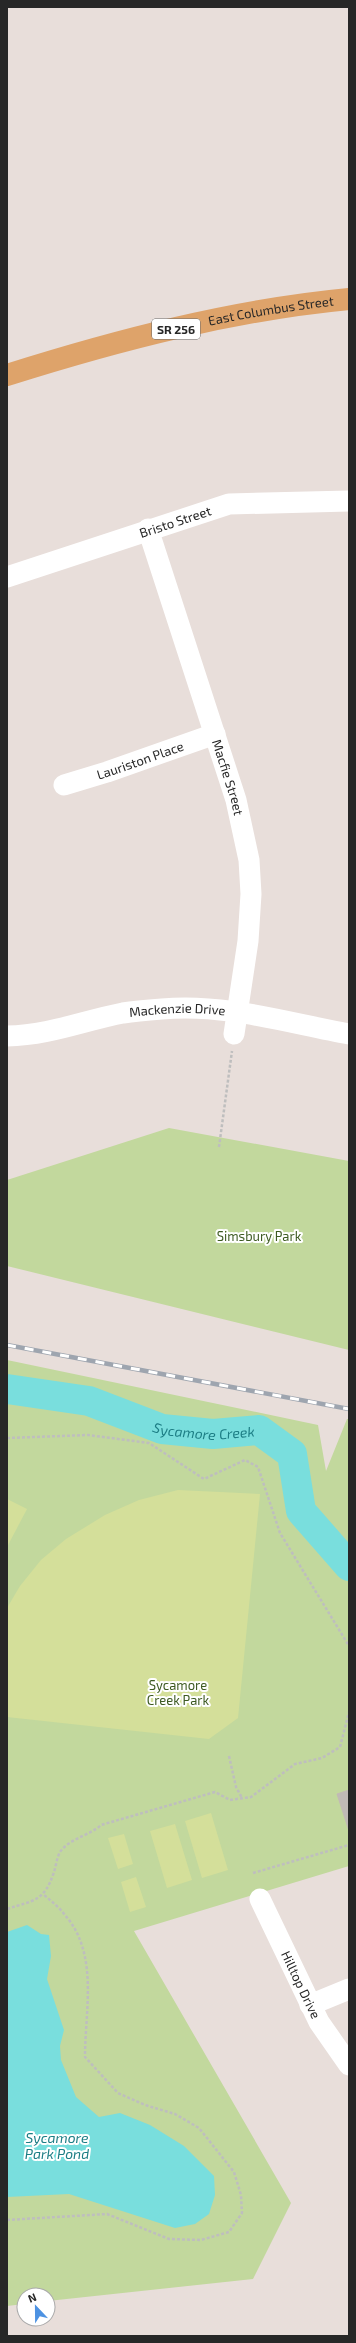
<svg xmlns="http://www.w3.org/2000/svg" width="356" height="2343" font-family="'Exo 2',sans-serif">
<rect width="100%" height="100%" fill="#e8deda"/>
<g fill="#c2d89d">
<polygon points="169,1128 349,1161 349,1350 7,1266 7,1180"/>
<polygon points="7,1360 318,1425 326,1471 347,1419 349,1419 349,1866 134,1931 291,2203 253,2279 48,2301 48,2295 24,2295 24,2304 7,2306"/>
</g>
<g fill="#d4df9a">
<polygon points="178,1490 260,1494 238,1718 209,1739 7,1717 7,1608 20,1586 41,1560 66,1539 105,1515 139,1500"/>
<polygon points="7,1499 27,1509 7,1547"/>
<polygon points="211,1813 228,1870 202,1878 185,1821"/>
<polygon points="175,1824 192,1880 167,1888 150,1831"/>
<polygon points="124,1834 133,1864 118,1869 108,1838"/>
<polygon points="136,1877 146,1907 130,1912 121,1882"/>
</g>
<polygon fill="#79dedd" points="27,1925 41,1934 49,1935 51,1956 47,1979 64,2030 60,2046 61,2060 76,2097 99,2117 120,2113 150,2125 184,2146 214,2176 215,2195 209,2214 195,2224 175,2228 69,2194 7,2197 7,1932"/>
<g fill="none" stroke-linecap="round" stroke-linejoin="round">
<path stroke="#79dedd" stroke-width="30" id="s1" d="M7,1389L89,1401L162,1429L213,1434L259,1430L292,1454L301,1511L349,1566"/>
</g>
<polygon fill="#c0bab6" stroke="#c3bab5" points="349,1790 349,1831 337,1794"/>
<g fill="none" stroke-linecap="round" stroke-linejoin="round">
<g stroke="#bebebe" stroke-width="2.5" stroke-dasharray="3 2" stroke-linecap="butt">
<polyline points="219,1147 232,1051"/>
<polyline points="7,1438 88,1435 149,1443 204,1479 245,1460 258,1467 280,1533 349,1646"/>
<polyline points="229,1756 236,1787 242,1798"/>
<polyline points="253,1873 349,1845"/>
<path d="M7,1909C34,1900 44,1902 54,1872C56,1866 57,1857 60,1852C70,1838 89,1836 101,1825L215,1792L230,1800L251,1797L295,1764L322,1758L340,1747L349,1712"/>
<path d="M7,2220L107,2214L169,2239L201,2240L229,2232L242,2213L241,2195L234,2172L199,2128L175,2114L145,2105L118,2093L85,2057C85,2010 99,1954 65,1915C59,1907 51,1901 43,1894"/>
</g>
<g stroke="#fff" stroke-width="21">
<path id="s2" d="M148,529L236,800L249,860L251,894L248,941L234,1034"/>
<path id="s3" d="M7,577L229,504L349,501"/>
<path id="s4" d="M64,785L107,772L215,734"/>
<path id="s5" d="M7,1036C50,1035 82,1021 123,1013C136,1011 149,1010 162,1009C224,1003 288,1023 349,1034"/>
<path id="s6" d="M260,1899L319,2022L349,2065"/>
<polyline points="310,2005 349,1989"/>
</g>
<path stroke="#dea36a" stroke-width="22" id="s7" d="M7,375C118,340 233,310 349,299"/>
<g stroke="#9ea5af" stroke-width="4.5">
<polyline id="rail" points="7,1345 349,1409"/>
</g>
<use href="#rail" stroke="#fff" stroke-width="3" stroke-dasharray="9" stroke-linecap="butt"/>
</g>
<g text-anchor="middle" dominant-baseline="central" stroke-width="4" stroke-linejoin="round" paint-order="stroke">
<rect fill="#fff" stroke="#686868" stroke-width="1" x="152" y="319" width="48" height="20" rx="3"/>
<g font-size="12" font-weight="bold" fill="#272727">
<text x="176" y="329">SR 256</text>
</g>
<g font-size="13" fill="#272727" stroke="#fff">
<text stroke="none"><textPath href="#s7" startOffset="272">East Columbus Street</textPath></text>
<text stroke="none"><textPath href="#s3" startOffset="177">Bristo Street</textPath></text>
<text stroke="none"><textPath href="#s4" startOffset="80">Lauriston Place</textPath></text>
<text stroke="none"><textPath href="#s2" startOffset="261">Macfie Street</textPath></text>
<text stroke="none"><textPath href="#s5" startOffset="173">Mackenzie Drive</textPath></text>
<text stroke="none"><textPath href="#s6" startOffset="95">Hilltop Drive</textPath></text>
</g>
<g font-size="13" fill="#3d5a22" stroke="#fff">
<text x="259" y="1236">Simsbury Park</text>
<text x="178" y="1685">Sycamore<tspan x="178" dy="15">Creek Park</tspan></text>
</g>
<g font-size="14" font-style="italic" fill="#1d7e85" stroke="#fff">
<text stroke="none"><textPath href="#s1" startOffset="203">Sycamore Creek</textPath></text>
<text x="57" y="2137">Sycamore<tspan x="57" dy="16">Park Pond</tspan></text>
</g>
</g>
<rect width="356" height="2343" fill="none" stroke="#272727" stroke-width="16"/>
<g transform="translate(36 2307) rotate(338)"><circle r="19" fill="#ffffff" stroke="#a9a9a9"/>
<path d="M0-3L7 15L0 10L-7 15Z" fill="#4d92e2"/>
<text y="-6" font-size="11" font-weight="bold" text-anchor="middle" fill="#272727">N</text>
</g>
</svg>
